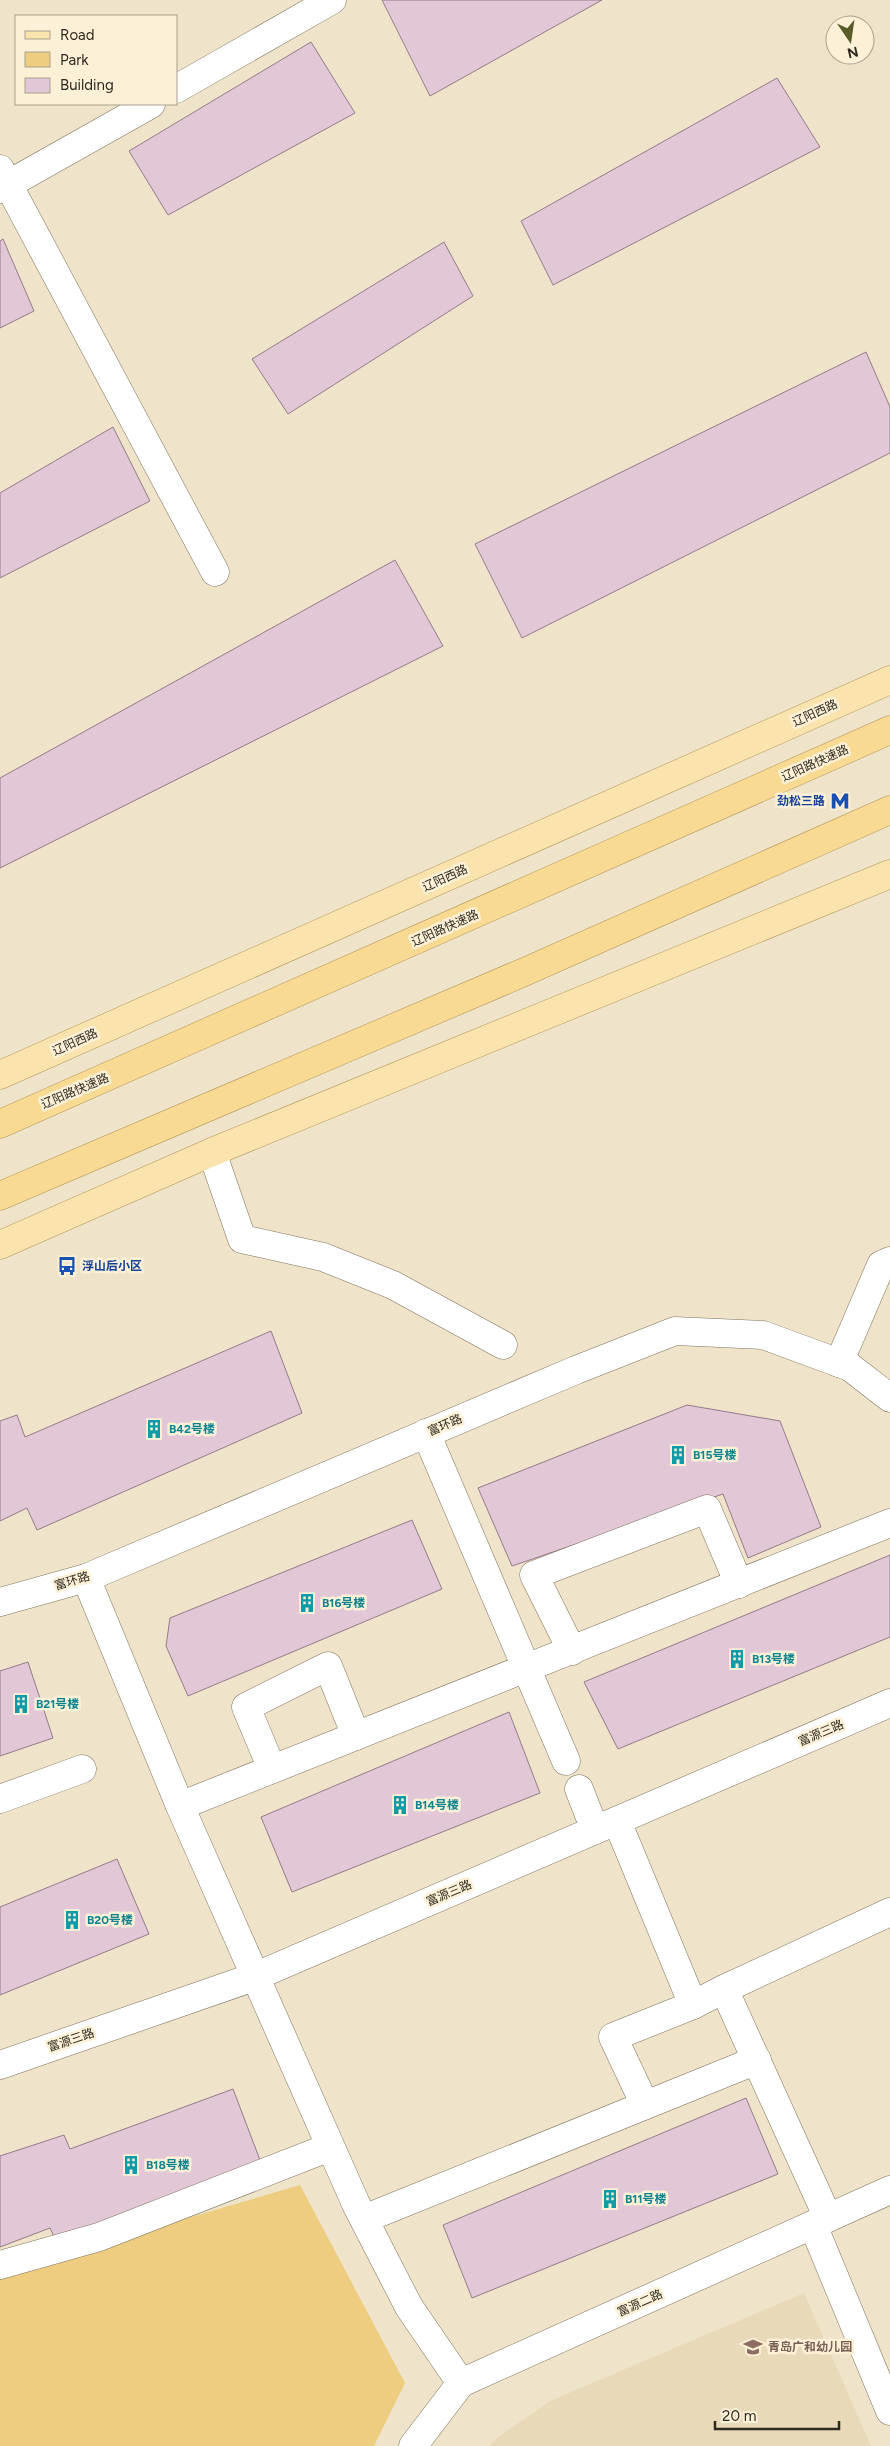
<svg xmlns="http://www.w3.org/2000/svg" width="890" height="2446" font-family="Figtree,'Noto Sans SC',sans-serif">
<rect width="100%" height="100%" fill="#efe4ca"/>
<polygon fill="#e8d9b8" points="804,2293 871,2446 489,2446 496,2439 550,2401"/>
<polygon fill="#eecd80" points="300,2185 405,2383 374,2446 0,2446 0,2273"/>
<g fill="#e2c7d6" stroke="#937b89">
<polygon points="382,0 602,0 430,96"/>
<polygon points="311,42 355,113 168,215 129,151"/>
<polygon points="777,78 820,147 553,285 521,221"/>
<polygon points="3,239 34,311 0,328 0,241"/>
<polygon points="444,242 473,296 288,414 252,359"/>
<polygon points="866,352 890,407 890,453 522,638 475,544"/>
<polygon points="113,427 150,501 0,578 0,493"/>
<polygon points="395,560 443,646 0,868 0,778"/>
<polygon points="271,1331 302,1413 37,1530 27,1508 0,1521 0,1421 17,1415 25,1437"/>
<polygon points="687,1405 780,1421 821,1527 748,1558 723,1494 512,1566 478,1488"/>
<polygon points="412,1520 442,1589 188,1696 166,1646 170,1618"/>
<polygon points="890,1555 890,1637 618,1749 584,1682"/>
<polygon points="28,1662 53,1738 0,1756 0,1671"/>
<polygon points="509,1712 540,1793 292,1892 261,1817"/>
<polygon points="117,1859 149,1934 0,1995 0,1907"/>
<polygon points="233,2089 260,2160 58,2246 50,2228 0,2247 0,2156 64,2135 70,2149"/>
<polygon points="746,2098 778,2174 472,2298 443,2225"/>
</g>
<g fill="none" stroke-linecap="round" stroke-linejoin="round">
<g stroke="#7e745d" stroke-width="29">
<g id="pedestrian">
<polyline points="212,1152 242,1239 323,1257 393,1285 503,1345"/>
<polyline points="426,1433 566,1761"/>
<polyline points="572,1651 534,1575 707,1509 739,1584"/>
<polyline points="272,1769 246,1707 328,1666 356,1736"/>
<polyline points="579,1789 595,1830"/>
<polyline points="0,1799 82,1769"/>
<polyline points="180,1806 890,1523"/>
<polyline points="617,1821 693,2005 724,1989 828,2218"/>
<polyline points="724,1989 890,1912"/>
<polyline points="645,2105 613,2037 693,2005"/>
<polyline points="364,2219 757,2060"/>
<polyline points="813,2225 890,2411"/>
<polyline points="0,2265 99,2237 330,2147"/>
</g>
</g>
<g stroke="#7e745d" stroke-width="29">
<g id="minor">
<polyline points="176,89 332,0"/>
<polyline points="0,169 215,572"/>
<polyline points="0,189 151,104"/>
<polyline points="839,1363 881,1265 890,1261"/>
<polyline points="86,1578 180,1806 356,2204 409,2307 461,2383"/>
<polyline points="0,1602 86,1578 576,1370 675,1331 763,1335 850,1367 890,1398"/>
<polyline points="0,2065 254,1977 890,1703"/>
<polyline points="413,2446 461,2383 890,2190"/>
</g>
</g>
<g stroke="#b19658" stroke-width="29">
<g id="primary">
<polyline points="0,1075 890,680"/>
<polyline points="0,1245 212,1152 890,874"/>
</g>
</g>
<g stroke="#b19658" stroke-width="29">
<g id="trunk">
<polyline points="0,1124 890,730"/>
<polyline points="0,1196 522,973 890,810"/>
</g>
</g>
<use href="#pedestrian" stroke="#fff" stroke-width="28"/>
<use href="#minor" stroke="#fff" stroke-width="28"/>
<use href="#primary" stroke="#fae3ad" stroke-width="28"/>
<use href="#trunk" stroke="#f8da92" stroke-width="28"/>
</g>
<defs>
<g id="metro-bare" transform="scale(1.5)"><path d="M-5.5 5V-5H-3L0 0L3-5H5.5V5H3V-.5L0 4L-3-.5V5Z" fill="#1a4fb4" stroke="#fcf1d7" stroke-width="2.5" paint-order="stroke"/></g>
<g id="bus-bare" transform="scale(1.5)"><path d="M-5-6H5V4H4V6H2V4H-2V6H-4V4H-5ZM-3.5-4V0h7V-4ZM-3.5 1.2v1.5H-2V1.2ZM2 1.2v1.5H3.5V1.2Z" fill="#1a4fb4" stroke="#fcf1d7" stroke-width="2.5" paint-order="stroke"/></g>
<g id="building-bare" transform="scale(1.5)"><path d="M-4-6H4V6H1V3H-1V6H-4ZM-2.5-4.3h1.7v1.8h-1.7ZM.8-4.3h1.7v1.8H.8ZM-2.5-1h1.7V.8h-1.7ZM.8-1h1.7V.8H.8Z" fill="#0f9aa8" stroke="#fcf1d7" stroke-width="2.5" paint-order="stroke"/></g>
<g id="school-bare" transform="scale(1.5)"><path d="M0-5L7-2L0 1L-7-2ZM-4 1L0 2.5L4 1V4Q0 6-4 4Z" fill="#8d6e63" stroke="#fcf1d7" stroke-width="2.5" paint-order="stroke"/></g>
</defs>
<g fill-rule="evenodd">
<use href="#metro-bare" x="840" y="801"/>
<use href="#bus-bare" x="67" y="1266"/>
<use href="#building-bare" x="154" y="1429"/>
<use href="#building-bare" x="678" y="1455"/>
<use href="#building-bare" x="307" y="1603"/>
<use href="#building-bare" x="737" y="1659"/>
<use href="#building-bare" x="21" y="1704"/>
<use href="#building-bare" x="400" y="1805"/>
<use href="#building-bare" x="72" y="1920"/>
<use href="#building-bare" x="131" y="2165"/>
<use href="#building-bare" x="610" y="2199"/>
<use href="#school-bare" x="753" y="2347"/>
</g>
<g text-anchor="middle" dominant-baseline="central" stroke-width="5" stroke-linejoin="round" paint-order="stroke">
<g font-size="12" fill="#2e2920" stroke="#fcf1d7">
<text transform="translate(815 713) rotate(-24)">辽阳西路</text>
<text transform="translate(815 763) rotate(-24)">辽阳路快速路</text>
<text transform="translate(445 878) rotate(-24)">辽阳西路</text>
<text transform="translate(445 928) rotate(-24)">辽阳路快速路</text>
<text transform="translate(75 1042) rotate(-24)">辽阳西路</text>
<text transform="translate(75 1091) rotate(-23)">辽阳路快速路</text>
<text transform="translate(445 1425) rotate(-23)">富环路</text>
<text transform="translate(72 1581) rotate(-17)">富环路</text>
<text transform="translate(821 1733) rotate(-23)">富源三路</text>
<text transform="translate(449 1893) rotate(-23)">富源三路</text>
<text transform="translate(71 2040) rotate(-19)">富源三路</text>
<text transform="translate(640 2303) rotate(-24)">富源二路</text>
</g>
<g font-size="12" font-weight="bold" fill="#164399" stroke="#fcf1d7" text-anchor="end">
<text x="825" y="801">劲松三路</text>
<text x="82" y="1266" text-anchor="start">浮山后小区</text>
</g>
<g font-size="12" font-weight="bold" fill="#0d838f" stroke="#fcf1d7" text-anchor="start">
<text x="169" y="1429">B42号楼</text>
<text x="693" y="1455">B15号楼</text>
<text x="322" y="1603">B16号楼</text>
<text x="752" y="1659">B13号楼</text>
<text x="36" y="1704">B21号楼</text>
<text x="415" y="1805">B14号楼</text>
<text x="87" y="1920">B20号楼</text>
<text x="146" y="2165">B18号楼</text>
<text x="625" y="2199">B11号楼</text>
</g>
<g font-size="12" font-weight="bold" fill="#785e54" stroke="#fcf1d7" text-anchor="start">
<text x="768" y="2347">青岛广和幼儿园</text>
</g>
</g>
<rect x="15" y="15" width="162" height="90" fill="#fcf1d7" stroke="#aaa18e"/>
<rect x="25" y="31" width="25" height="8" fill="#fae3ad" stroke="#aaa18e"/>
<text x="60" y="40" font-size="15" fill="#2e2920">Road</text>
<rect x="25" y="52" width="25" height="15" fill="#eecd80" stroke="#aaa18e"/>
<text x="60" y="65" font-size="15" fill="#2e2920">Park</text>
<rect x="25" y="78" width="25" height="15" fill="#e2c7d6" stroke="#aaa18e"/>
<text x="60" y="90" font-size="15" fill="#2e2920">Building</text>
<g transform="translate(850 40) rotate(167)"><circle r="24" fill="#fcf1d7" stroke="#aaa18e"/>
<path d="M0-4L9 19L0 12L-9 19Z" fill="#595c29"/>
<text y="-8" font-size="14" font-weight="bold" text-anchor="middle" fill="#2e2920">N</text>
</g>
<path d="M715 2421v8h124v-8" fill="none" stroke="#2e2920" stroke-width="2.5"/>
<text x="722" y="2421" font-size="15" fill="#2e2920" stroke="#fcf1d7" stroke-width="4" paint-order="stroke">20 m</text>
</svg>
